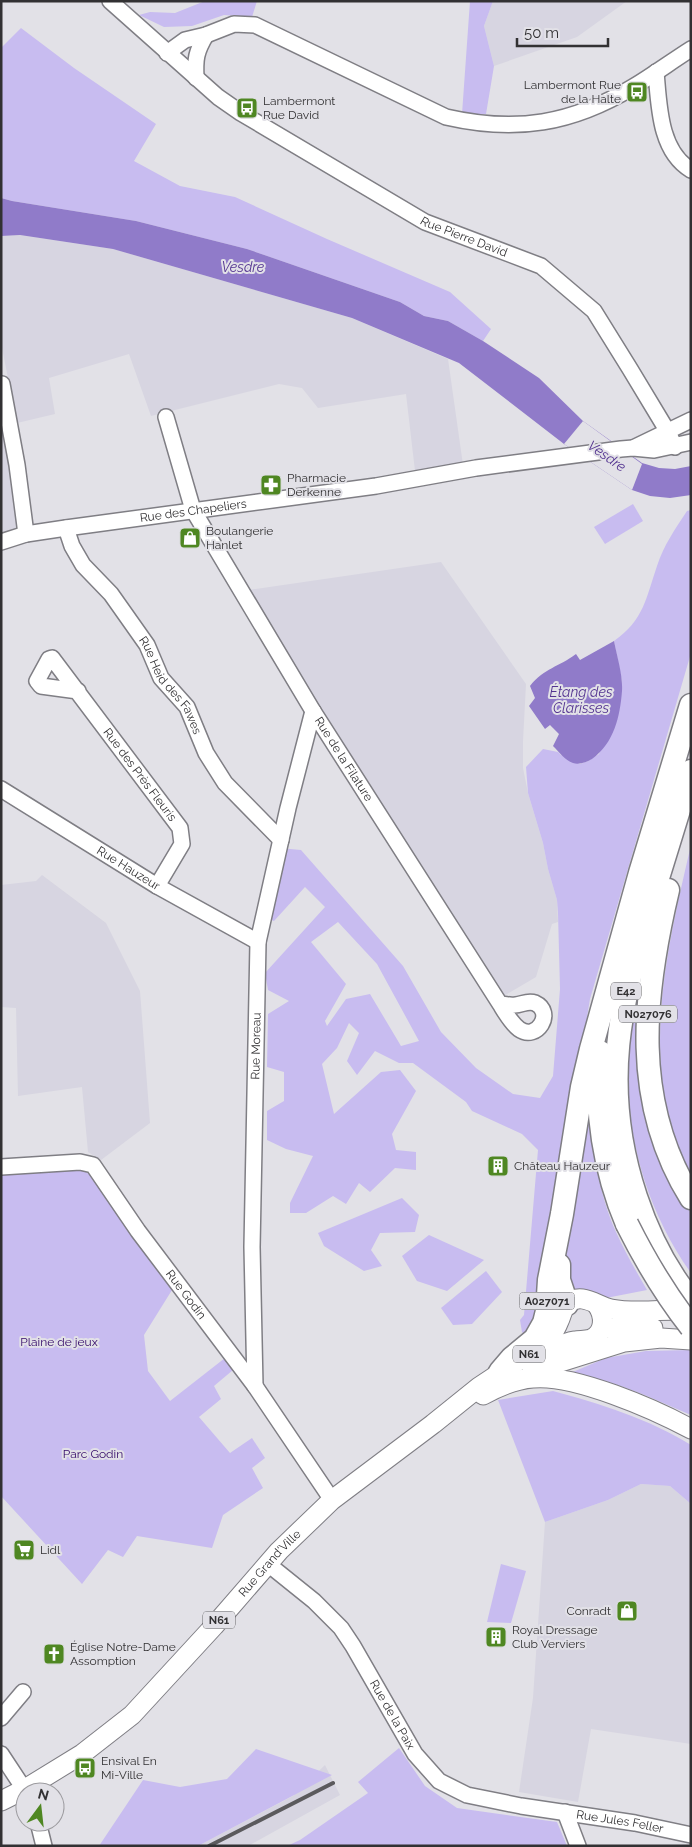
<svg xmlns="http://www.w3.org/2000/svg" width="692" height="1847" font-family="Raleway,sans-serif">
<rect width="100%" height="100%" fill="#e2e1e7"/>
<g fill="#d7d5e1">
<polygon points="493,1 627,1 577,37 494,66 484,26"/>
<polygon points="20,235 113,249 352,318 448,359 463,465 415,471 406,394 318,408 302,388 279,384 151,416 129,354 49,378 55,414 17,423 1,343 1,236"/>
<polygon points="1,415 19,530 1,537"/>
<polygon points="441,562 526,684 523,741 523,768 528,793 543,843 548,869 557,900 558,922 552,924 536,977 502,997 337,738 248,590"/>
<polygon points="42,875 106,923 140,991 150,1123 101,1160 88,1152 82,1087 18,1096 16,1008 1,1007 1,885 36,881"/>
<polygon points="641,1484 670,1486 691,1504 691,1744 591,1729 578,1802 519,1792 533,1698 545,1522 608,1500"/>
<polygon points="325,1765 340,1795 248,1846 198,1846 293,1796"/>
</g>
<g fill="#c8bcf0" fill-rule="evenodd">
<polygon points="205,1 257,1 252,17 224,15 192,26 164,27 139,15 150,12 175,13"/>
<polygon points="470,1 493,1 484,26 494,66 486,114 462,114"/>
<polygon points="21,28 74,68 156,124 134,161 180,186 235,197 327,239 450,292 491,329 483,341 448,321 424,316 400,302 247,249 136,221 12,201 1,198 1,48"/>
<polygon points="633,504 643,521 605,544 594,527"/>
<path d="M691,510V653L590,999L536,1327L526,1336L522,1332L520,1320L524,1315L538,1150L522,1134L472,1111L466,1102L413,1063H399L375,1051L357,1075L347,1061L359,1033L349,1023L337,1048L322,1064L334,1114L381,1072L400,1070L416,1091L392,1134L396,1150L416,1152V1170L395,1168L370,1192L359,1183L346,1204L333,1196L306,1213H290V1203L313,1156L286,1149L267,1140V1111L284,1101V1072L267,1067L268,1014L289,1001L268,990L265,973L325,907L305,887L274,921L263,917L279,848L301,850L403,966L441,1032L476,1068L513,1094L540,1098L553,1076L560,989L558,913L557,900L548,869L543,843L528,793L526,767L543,749L558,752L561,755L580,764L588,761L599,754L622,682L614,641C644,620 646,598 657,566C664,545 675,529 687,511ZM338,922L377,964L419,1041L401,1046L370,994L346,999L327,1026L325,1021L346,984L311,942Z"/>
<path d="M691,845V1175C636,1072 666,953 691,845Z"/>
<path d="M640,978L675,1186L691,1213V1273C651,1217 629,1149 628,1080C628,1046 634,1012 640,978Z"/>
<path d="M588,1111C594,1152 599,1195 616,1232C625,1252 636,1271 647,1290L606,1298L571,1291L564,1270Z"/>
<polygon points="78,1167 92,1176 172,1290 144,1335 148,1371 170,1401 225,1358 233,1370 214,1386 221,1399 199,1417 230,1453 252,1438 265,1458 252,1468 263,1488 223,1515 212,1548 137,1536 123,1557 108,1550 82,1584 1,1496 1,1173"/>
<polygon points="402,1198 419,1215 415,1232 380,1233 371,1250 382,1266 364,1271 324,1246 318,1233"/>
<polygon points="429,1235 484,1260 447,1291 417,1281 402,1256"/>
<polygon points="486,1271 502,1292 472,1324 453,1325 441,1308"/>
<path d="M691,1350V1415C651,1398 611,1378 568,1374L606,1358L646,1351Z"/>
<path d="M553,1391C601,1404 649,1419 691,1445V1504L670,1486L641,1484L608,1500L545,1522L498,1400Z"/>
<polygon points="501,1564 526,1571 511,1623 487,1622"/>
<polygon points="399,1748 425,1786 457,1808 557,1822 567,1846 287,1846 300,1840 368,1793 358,1782"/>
<polygon points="256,1749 332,1775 198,1846 99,1846 143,1780 180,1787 227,1779"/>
</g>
<g fill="#907bc9">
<polygon points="1,198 12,201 136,221 247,249 400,302 424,316 448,321 483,341 539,378 583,421 642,463 659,468 675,469 691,466 691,495 670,498 650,496 632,490 564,444 459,363 352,318 113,249 20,235 1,236"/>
<path d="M614,641C617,657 623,675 622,691C620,717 614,743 592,759C587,762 579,765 573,763C565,760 559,752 553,746L559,734L550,725L545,729L529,706L535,698L530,686C544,668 559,667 576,654L580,660Z"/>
</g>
<polygon fill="#e2e1e7" points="583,421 642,464 632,490 564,444"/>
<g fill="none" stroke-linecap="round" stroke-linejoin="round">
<g stroke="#7f7e84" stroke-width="18">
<g id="minor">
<path id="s1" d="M110,1L218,97L241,113L425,222L541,266L594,311L630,369L668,432L675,447"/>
<path d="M167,53L185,40L206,35L234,24L255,25L446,117C516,133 572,124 633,87C653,75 672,61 691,49"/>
<path d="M656,72C659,104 659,151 691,170"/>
<path d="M196,78C195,59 196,52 206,35"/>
<polyline points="2,384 17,465 26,534"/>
<path id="s2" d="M166,417L193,510L313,711L500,1004C505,1012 511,1023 519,1029C537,1042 555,1012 535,1003C527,1000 522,1005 515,1005C510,1006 505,1004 500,1004"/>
<polyline points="635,447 691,420"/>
<path id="s3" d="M66,528L72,546L83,565L111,594L147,645L161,678L187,707L206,753L225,783L281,840"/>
<path id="s4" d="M1,542L26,534L66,528L376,486L476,468L621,449L633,448L654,450L691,442"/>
<path id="s5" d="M78,691L41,686L37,681L49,659L52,658L180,828L182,844L157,886"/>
<path id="s6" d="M1,789L157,886L258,942"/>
<path id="s7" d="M1,1167L80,1162L93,1165L138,1231L255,1386L332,1500"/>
<path id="s8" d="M255,1386L252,1247L258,942L288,808L313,711"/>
<path id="s9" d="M268,1564L314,1601L341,1628L353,1646L415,1754L439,1781L467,1795L521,1806L635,1823L691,1835"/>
<polyline points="1,1718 23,1692"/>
<polyline points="1,1754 26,1792"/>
<polyline points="565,1812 578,1846"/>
<polyline points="38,1822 44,1846"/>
</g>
</g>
<g stroke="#7f7e84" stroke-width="21">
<g id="major">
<polyline points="602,1328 653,1328"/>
<path d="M538,1358C549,1351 562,1343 575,1341C580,1340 585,1341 591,1339C605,1333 605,1316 597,1305"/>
<polyline points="532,1371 624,1342 661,1338 691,1340"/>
<path d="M483,1395C498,1387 515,1379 533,1378C574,1374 654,1409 691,1429"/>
<path id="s10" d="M1,1801L25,1789L82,1754L132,1715L214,1626L279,1551L332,1500L433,1424L479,1387L548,1341C552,1335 556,1329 559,1321C562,1315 562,1309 567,1304C581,1291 597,1306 611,1309C636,1314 662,1309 688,1310"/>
</g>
</g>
<g stroke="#7f7e84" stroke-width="25">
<g id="highway">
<path d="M691,771C678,812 666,853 653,894C620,1002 599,1086 636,1197C648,1233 666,1270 691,1300"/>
<path d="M668,890C643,995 631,1102 691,1198"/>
<path d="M600,1052C595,1110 604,1171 627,1224"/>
<polyline points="559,1265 559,1280 567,1304"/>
<polyline points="500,1372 512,1358 535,1339 544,1323 547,1311 549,1280 562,1214 582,1087 591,1049 640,873 691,705"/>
</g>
</g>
<use href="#minor" stroke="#fff" stroke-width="15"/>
<use href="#major" stroke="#fff" stroke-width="19"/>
<use href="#highway" stroke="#fff" stroke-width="22"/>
<polyline stroke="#5b5a5d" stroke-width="4" points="209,1846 333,1783"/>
<g stroke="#7f7e84" stroke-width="25" stroke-linecap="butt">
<path id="highway-bridge" d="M627,1224C646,1262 665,1294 691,1327"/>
</g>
<use href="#highway-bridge" stroke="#fff" stroke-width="22"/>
</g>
<defs>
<g id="bus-square" transform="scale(1.125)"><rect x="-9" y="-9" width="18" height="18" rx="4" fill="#4f8722" stroke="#e2e1e7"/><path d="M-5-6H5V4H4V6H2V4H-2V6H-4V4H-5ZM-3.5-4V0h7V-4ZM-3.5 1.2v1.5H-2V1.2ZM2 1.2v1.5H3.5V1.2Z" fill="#fff"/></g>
<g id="pharmacy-square" transform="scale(1.125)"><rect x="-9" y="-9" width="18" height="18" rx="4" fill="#4f8722" stroke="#e2e1e7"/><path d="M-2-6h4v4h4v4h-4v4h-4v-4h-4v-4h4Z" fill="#fff"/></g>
<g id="shop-square" transform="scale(1.125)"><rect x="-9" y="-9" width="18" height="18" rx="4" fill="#4f8722" stroke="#e2e1e7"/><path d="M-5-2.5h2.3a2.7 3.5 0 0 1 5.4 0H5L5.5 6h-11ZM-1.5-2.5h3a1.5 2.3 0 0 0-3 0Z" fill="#fff"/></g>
<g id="building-square" transform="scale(1.125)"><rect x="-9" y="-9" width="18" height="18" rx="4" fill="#4f8722" stroke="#e2e1e7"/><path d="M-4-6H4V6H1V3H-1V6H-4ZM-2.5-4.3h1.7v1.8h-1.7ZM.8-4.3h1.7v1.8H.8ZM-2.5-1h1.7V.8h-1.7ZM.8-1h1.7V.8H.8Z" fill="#fff"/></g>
<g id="supermarket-square" transform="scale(1.125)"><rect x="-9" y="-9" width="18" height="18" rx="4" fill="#4f8722" stroke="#e2e1e7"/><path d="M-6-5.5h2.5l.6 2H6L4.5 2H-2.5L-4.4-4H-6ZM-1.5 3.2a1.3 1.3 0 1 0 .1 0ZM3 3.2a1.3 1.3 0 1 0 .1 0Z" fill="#fff"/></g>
<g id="church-square" transform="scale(1.125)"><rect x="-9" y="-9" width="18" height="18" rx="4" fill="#4f8722" stroke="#e2e1e7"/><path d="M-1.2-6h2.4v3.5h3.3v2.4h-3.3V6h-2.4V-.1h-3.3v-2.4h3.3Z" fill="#fff"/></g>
</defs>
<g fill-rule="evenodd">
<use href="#bus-square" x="637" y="92"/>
<use href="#bus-square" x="247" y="108"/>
<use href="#pharmacy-square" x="271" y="485"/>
<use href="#shop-square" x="190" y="538"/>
<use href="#building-square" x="498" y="1166"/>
<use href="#supermarket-square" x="24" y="1550"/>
<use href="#shop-square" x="627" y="1611"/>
<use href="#building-square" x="496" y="1637"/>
<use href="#church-square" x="54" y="1654"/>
<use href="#bus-square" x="85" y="1768"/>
</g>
<g text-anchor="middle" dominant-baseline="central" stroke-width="4" stroke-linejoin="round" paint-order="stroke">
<g fill="#e2e1e7" stroke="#676669" stroke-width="1">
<rect x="611" y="982.5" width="30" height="17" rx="4"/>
<rect x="619" y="1005.5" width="58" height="17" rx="4"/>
<rect x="519.5" y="1292.5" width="55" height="17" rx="4"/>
<rect x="513" y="1345.5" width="32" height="17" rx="4"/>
<rect x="203" y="1611.5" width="32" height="17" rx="4"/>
</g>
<g font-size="11" font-weight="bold" fill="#323133">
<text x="626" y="991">E42</text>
<text x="648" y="1014">N027076</text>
<text x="547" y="1301">A027071</text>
<text x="529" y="1354">N61</text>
<text x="219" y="1620">N61</text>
</g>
<g font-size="12" fill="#323133" stroke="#e2e1e7" text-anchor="start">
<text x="621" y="85" text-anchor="end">Lambermont Rue<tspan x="621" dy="14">de la Halte</tspan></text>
<text x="263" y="101">Lambermont<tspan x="263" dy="14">Rue David</tspan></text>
<text x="287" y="478">Pharmacie<tspan x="287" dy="14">Derkenne</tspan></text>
<text x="206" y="531">Boulangerie<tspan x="206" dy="14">Hanlet</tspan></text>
<text x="514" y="1166">Château Hauzeur</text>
<text x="40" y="1550">Lidl</text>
<text x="611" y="1611" text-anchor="end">Conradt</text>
<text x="512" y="1630">Royal Dressage<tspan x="512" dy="14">Club Verviers</tspan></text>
<text x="70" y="1647">Église Notre-Dame<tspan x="70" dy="14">Assomption</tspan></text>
<text x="101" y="1761">Ensival En<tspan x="101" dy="14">Mi-Ville</tspan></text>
</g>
<g font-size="12" fill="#323133" stroke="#e2e1e7">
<text stroke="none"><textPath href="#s1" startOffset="428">Rue Pierre David</textPath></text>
<text stroke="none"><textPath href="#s4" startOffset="195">Rue des Chapeliers</textPath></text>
<text stroke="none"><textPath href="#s3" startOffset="191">Rue Heid des Fawes</textPath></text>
<text stroke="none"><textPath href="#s2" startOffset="388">Rue de la Filature</textPath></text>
<text stroke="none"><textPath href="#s5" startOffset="218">Rue des Près Fleuris</textPath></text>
<text stroke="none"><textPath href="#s6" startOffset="150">Rue Hauzeur</textPath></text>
<text stroke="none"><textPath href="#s8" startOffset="340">Rue Moreau</textPath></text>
<text stroke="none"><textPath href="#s7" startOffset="252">Rue Godin</textPath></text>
<text stroke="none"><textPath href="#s10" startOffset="362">Rue Grand'Ville</textPath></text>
<text stroke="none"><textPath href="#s9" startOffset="198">Rue de la Paix</textPath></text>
<text stroke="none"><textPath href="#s9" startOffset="466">Rue Jules Feller</textPath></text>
</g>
<g font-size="12" fill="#330868" stroke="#e2e1e7">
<text x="59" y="1342">Plaine de jeux</text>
<text x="93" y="1454">Parc Godin</text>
</g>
<g font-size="14" font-style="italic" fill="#533390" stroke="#e2e1e7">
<text x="243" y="267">Vesdre</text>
<text transform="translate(607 456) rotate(35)">Vesdre</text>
<text x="581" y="692">Étang des<tspan x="581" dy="16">Clarisses</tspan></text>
</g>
</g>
<rect width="692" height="1847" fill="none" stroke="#323133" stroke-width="5"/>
<g transform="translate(40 1807) rotate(15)"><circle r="24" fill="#e2e1e7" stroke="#9c9b9f"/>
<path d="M0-4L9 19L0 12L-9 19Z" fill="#4f8722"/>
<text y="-8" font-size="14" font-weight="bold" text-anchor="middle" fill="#323133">N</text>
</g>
<path d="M517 38v8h91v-8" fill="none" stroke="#323133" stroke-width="2.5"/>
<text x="524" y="38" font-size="15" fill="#323133" stroke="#e2e1e7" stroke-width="4" paint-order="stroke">50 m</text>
</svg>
